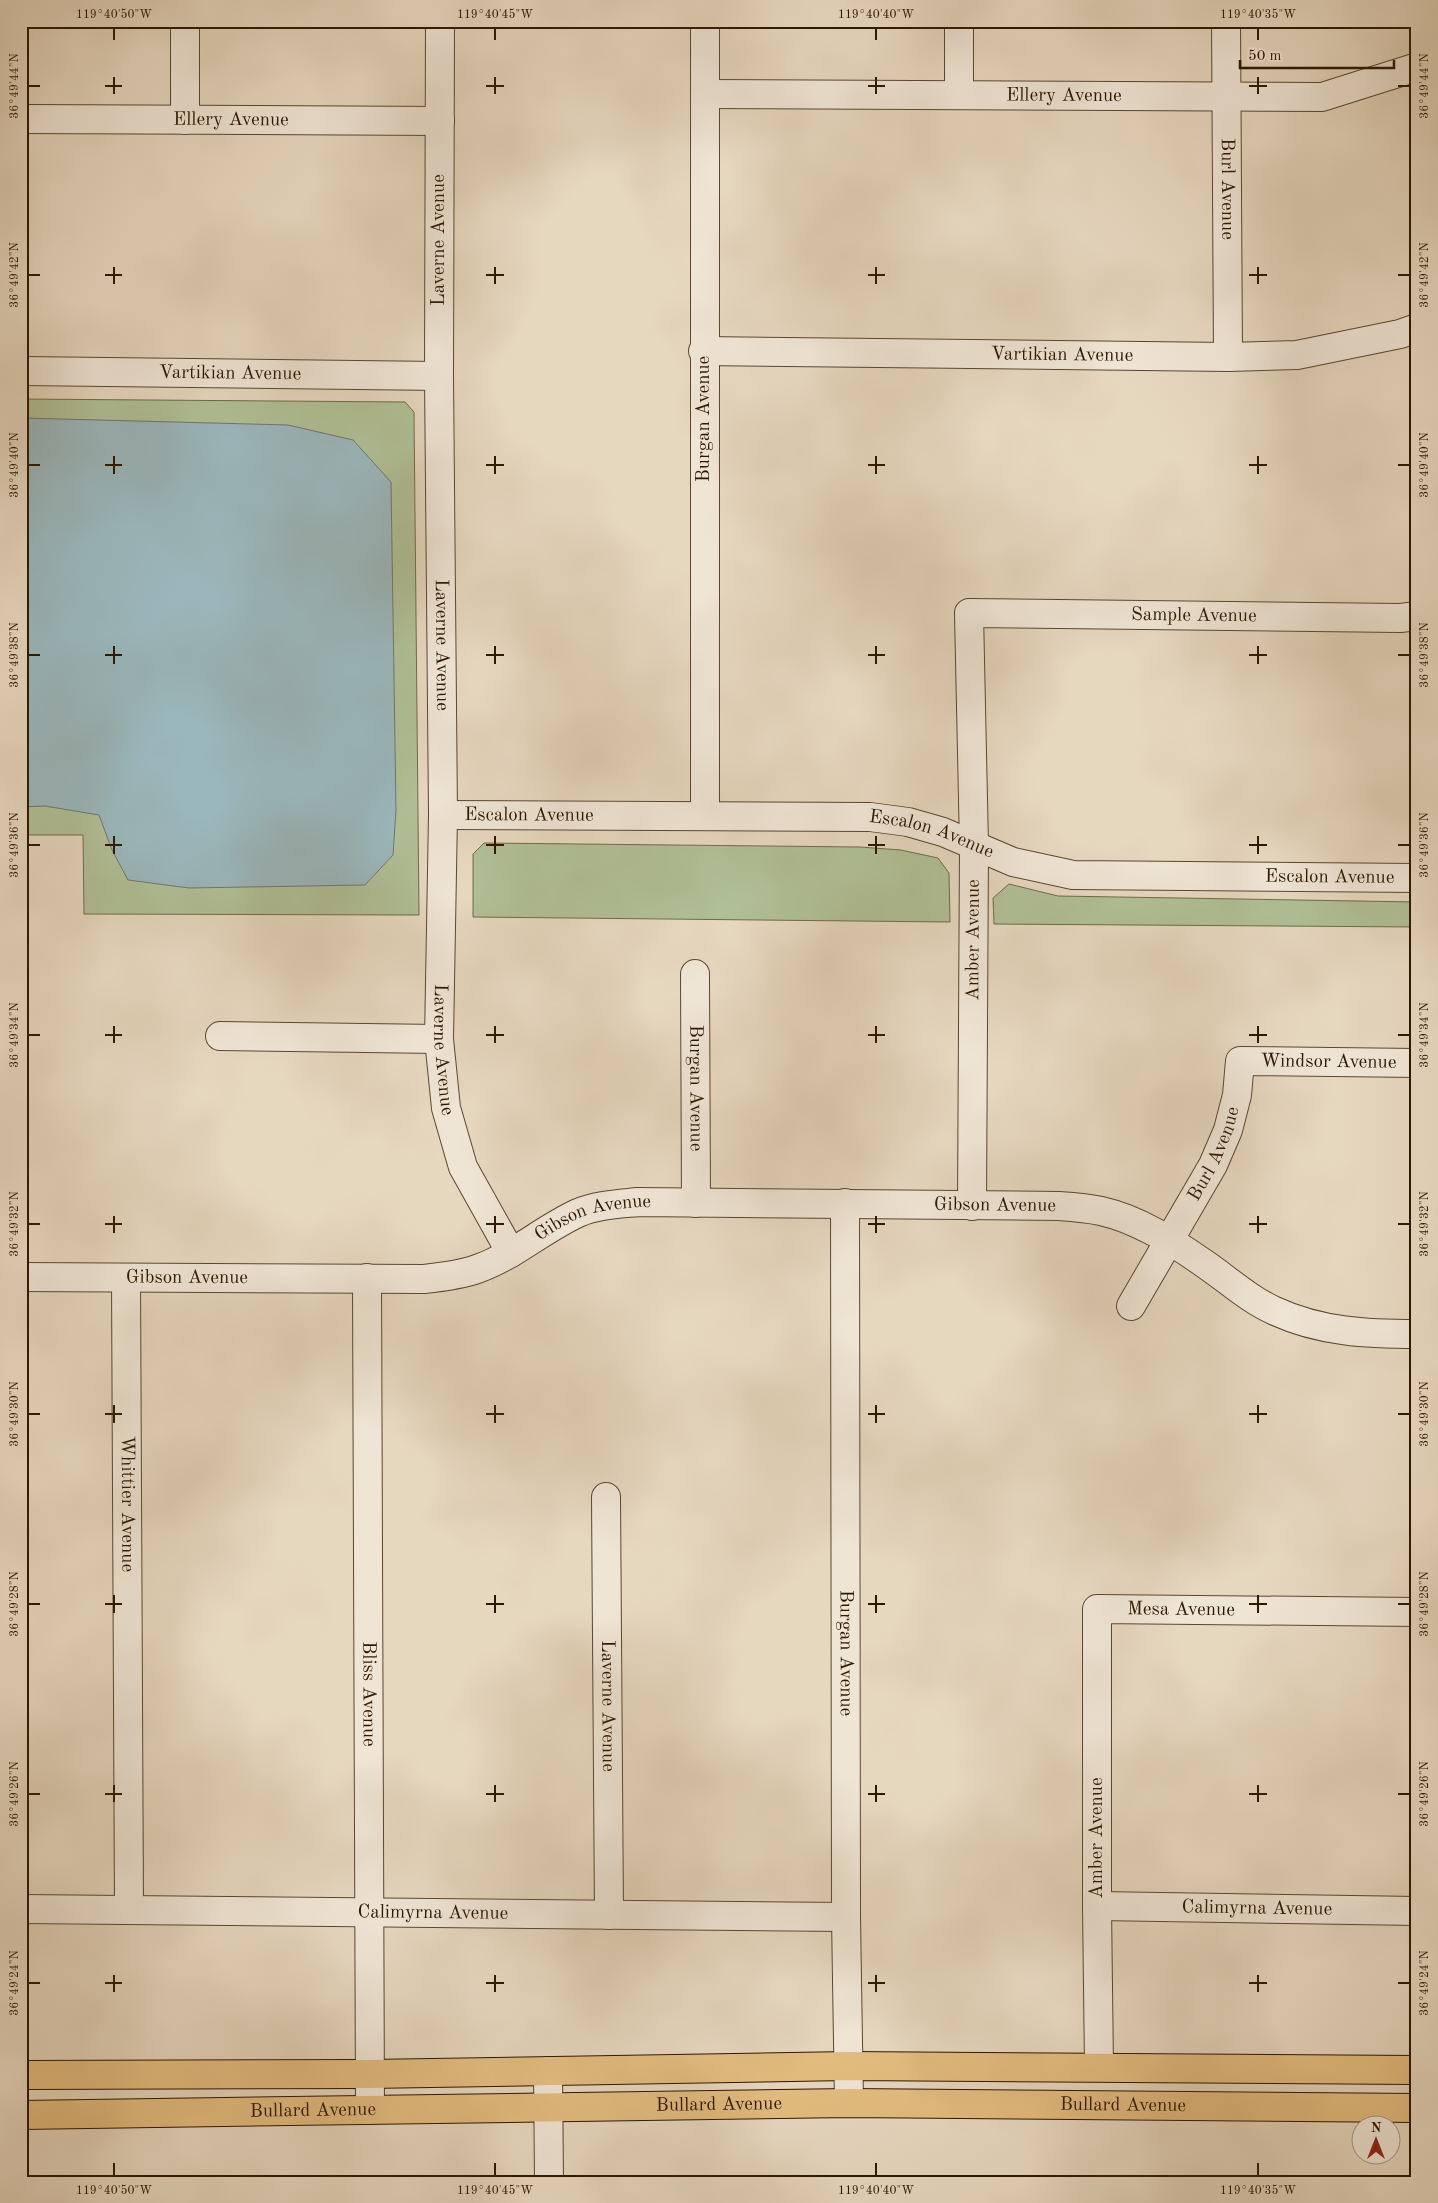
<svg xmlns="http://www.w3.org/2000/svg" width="1438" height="2203" font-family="'Old Standard TT',serif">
<rect width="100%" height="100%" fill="#e6d7bf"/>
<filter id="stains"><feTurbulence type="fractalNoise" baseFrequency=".004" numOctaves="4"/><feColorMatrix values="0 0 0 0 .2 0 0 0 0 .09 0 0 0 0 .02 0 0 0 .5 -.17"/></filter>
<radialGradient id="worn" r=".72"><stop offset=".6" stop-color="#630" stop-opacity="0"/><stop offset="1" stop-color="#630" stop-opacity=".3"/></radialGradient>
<g fill="#b0bf96" stroke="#6e6b4b">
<polygon points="21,399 405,402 414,412 419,915 84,914 83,835 21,835"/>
<polygon points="484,843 860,847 901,850 938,858 949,873 950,922 473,917 473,854"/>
<polygon points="1009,884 1058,896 1417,902 1417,927 994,924 993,898"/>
</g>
<polygon fill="#9ab7bc" stroke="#6e7771" points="21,418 288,425 353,440 391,482 396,810 393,855 365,885 189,888 128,880 112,850 99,815 45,806 21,807"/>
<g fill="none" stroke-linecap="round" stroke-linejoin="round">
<g stroke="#5a4730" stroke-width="30">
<g id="minor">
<path id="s1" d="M440,21L439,376L443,815L439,1039L446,1108L463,1167L511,1253"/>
<polyline points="705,21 705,816"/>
<path id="s2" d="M1226,21L1228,357"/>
<path id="s3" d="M705,94L1322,97L1417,67"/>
<polyline points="959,95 959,21"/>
<path id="s4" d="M21,119L440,121"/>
<polyline points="185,120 185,21"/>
<path id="s5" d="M703,351L1228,357L1297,355L1400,334L1417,328"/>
<path id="s6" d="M21,371L439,376"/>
<path id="s7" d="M443,815L870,817L908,822L943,832L1013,862L1073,875L1417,878"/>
<path id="s8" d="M695,974L696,1203"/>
<polyline points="220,1036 439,1039"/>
<path id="s9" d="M845,1203L846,1917L849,2103"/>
<path id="s10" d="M972,1206L974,846L969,613L1400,618L1417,616"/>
<path id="s11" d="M21,1277L424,1279C443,1277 460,1275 477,1269C514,1256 543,1229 578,1213C596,1205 619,1204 638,1202L1059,1206C1073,1207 1087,1208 1101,1211C1137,1219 1172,1241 1202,1262C1226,1278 1248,1299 1275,1311C1320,1332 1368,1334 1417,1334"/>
<path id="s12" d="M126,1278L129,1910"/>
<path id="s13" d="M367,1278L370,2110"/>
<path id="s14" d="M1131,1306L1213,1165L1228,1130L1237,1095L1240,1061L1417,1063"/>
<path id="s15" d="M606,1497L609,1915"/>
<path id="s16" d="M1097,1906L1417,1911"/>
<path id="s17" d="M21,1909L846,1917"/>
<path id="s18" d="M1099,2067L1097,1906V1609L1417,1612"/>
<polyline points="548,2071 549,2182"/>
</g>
</g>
<g stroke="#2c1700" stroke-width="30">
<g id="major">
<polyline points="21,2075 369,2074 848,2066 1417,2070"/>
<path id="s19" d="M21,2115L849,2103L1417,2108"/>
</g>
</g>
<use href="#minor" stroke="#efe5d5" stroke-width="28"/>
<use href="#major" stroke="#e3bc80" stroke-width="28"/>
</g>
<path fill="none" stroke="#2c1700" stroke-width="2" d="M114,28V40M495,28V40M876,28V40M1258,28V40M114,77V94M495,77V94M876,77V94M1258,77V94M28,86H40M105,86H122M486,86H504M868,86H885M1249,86H1267M1398,86H1410M114,267V284M495,267V284M876,267V284M1258,267V284M28,275H40M105,275H122M486,275H504M868,275H885M1249,275H1267M1398,275H1410M114,456V474M495,456V474M876,456V474M1258,456V474M28,465H40M105,465H122M486,465H504M868,465H885M1249,465H1267M1398,465H1410M114,646V664M495,646V664M876,646V664M1258,646V664M28,655H40M105,655H122M486,655H504M868,655H885M1249,655H1267M1398,655H1410M114,836V854M495,836V854M876,836V854M1258,836V854M28,845H40M105,845H122M486,845H504M868,845H885M1249,845H1267M1398,845H1410M114,1026V1043M495,1026V1043M876,1026V1043M1258,1026V1043M28,1035H40M105,1035H122M486,1035H504M868,1035H885M1249,1035H1267M1398,1035H1410M114,1216V1233M495,1216V1233M876,1216V1233M1258,1216V1233M28,1224H40M105,1224H122M486,1224H504M868,1224H885M1249,1224H1267M1398,1224H1410M114,1405V1423M495,1405V1423M876,1405V1423M1258,1405V1423M28,1414H40M105,1414H122M486,1414H504M868,1414H885M1249,1414H1267M1398,1414H1410M114,1595V1613M495,1595V1613M876,1595V1613M1258,1595V1613M28,1604H40M105,1604H122M486,1604H504M868,1604H885M1249,1604H1267M1398,1604H1410M114,1785V1802M495,1785V1802M876,1785V1802M1258,1785V1802M28,1794H40M105,1794H122M486,1794H504M868,1794H885M1249,1794H1267M1398,1794H1410M114,1975V1992M495,1975V1992M876,1975V1992M1258,1975V1992M28,1983H40M105,1983H122M486,1983H504M868,1983H885M1249,1983H1267M1398,1983H1410M114,2163V2176M495,2163V2176M876,2163V2176M1258,2163V2176"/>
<g text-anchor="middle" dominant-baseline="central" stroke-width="4" stroke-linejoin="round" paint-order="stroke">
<g font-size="19" fill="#2c1700" stroke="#efe5d5">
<text stroke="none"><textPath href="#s3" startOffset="359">Ellery Avenue</textPath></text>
<text stroke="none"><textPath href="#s4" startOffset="210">Ellery Avenue</textPath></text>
<text stroke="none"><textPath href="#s2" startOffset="168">Burl Avenue</textPath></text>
<text transform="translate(439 240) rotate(-90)">Laverne Avenue</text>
<text stroke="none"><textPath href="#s5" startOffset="359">Vartikian Avenue</textPath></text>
<text stroke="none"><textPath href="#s6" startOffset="209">Vartikian Avenue</textPath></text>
<text transform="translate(704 419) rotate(-90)">Burgan Avenue</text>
<text stroke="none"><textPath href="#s10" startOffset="818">Sample Avenue</textPath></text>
<text stroke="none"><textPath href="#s1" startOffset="624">Laverne Avenue</textPath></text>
<text stroke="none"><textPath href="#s7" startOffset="86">Escalon Avenue</textPath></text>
<text stroke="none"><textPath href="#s7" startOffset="491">Escalon Avenue</textPath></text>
<text stroke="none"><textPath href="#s7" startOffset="896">Escalon Avenue</textPath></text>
<text stroke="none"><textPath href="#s10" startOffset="266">Amber Avenue</textPath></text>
<text stroke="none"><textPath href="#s1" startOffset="1029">Laverne Avenue</textPath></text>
<text stroke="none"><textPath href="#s14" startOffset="360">Windsor Avenue</textPath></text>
<text stroke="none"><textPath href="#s8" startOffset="114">Burgan Avenue</textPath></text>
<text stroke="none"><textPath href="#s14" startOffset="174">Burl Avenue</textPath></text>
<text stroke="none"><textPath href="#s11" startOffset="991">Gibson Avenue</textPath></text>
<text stroke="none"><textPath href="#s11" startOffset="586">Gibson Avenue</textPath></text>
<text stroke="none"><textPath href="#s11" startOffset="166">Gibson Avenue</textPath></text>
<text stroke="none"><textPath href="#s12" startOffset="226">Whittier Avenue</textPath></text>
<text stroke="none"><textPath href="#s18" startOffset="542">Mesa Avenue</textPath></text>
<text stroke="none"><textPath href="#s9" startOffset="450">Burgan Avenue</textPath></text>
<text stroke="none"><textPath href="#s13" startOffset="416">Bliss Avenue</textPath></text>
<text stroke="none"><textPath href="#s15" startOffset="209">Laverne Avenue</textPath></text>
<text transform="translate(1097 1838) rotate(-90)">Amber Avenue</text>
<text stroke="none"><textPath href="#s16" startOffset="160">Calimyrna Avenue</textPath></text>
<text stroke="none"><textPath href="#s17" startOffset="412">Calimyrna Avenue</textPath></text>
<text stroke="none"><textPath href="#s19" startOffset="698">Bullard Avenue</textPath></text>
<text stroke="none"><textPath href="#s19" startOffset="1102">Bullard Avenue</textPath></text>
<text stroke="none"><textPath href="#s19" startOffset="292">Bullard Avenue</textPath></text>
</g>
</g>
<rect width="1438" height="2203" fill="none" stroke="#e6d7bf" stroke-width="55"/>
<g transform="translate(1376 2140)"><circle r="24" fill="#efe5d5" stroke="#a19380"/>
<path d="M0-4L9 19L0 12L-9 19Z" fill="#8f2418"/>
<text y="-8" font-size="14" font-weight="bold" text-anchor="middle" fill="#2c1700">N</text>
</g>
<path d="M1240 60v8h154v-8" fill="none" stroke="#2c1700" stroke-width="2.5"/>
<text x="1248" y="60" font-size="15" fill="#2c1700" stroke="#efe5d5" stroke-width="4" paint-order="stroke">50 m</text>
<rect x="28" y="28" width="1382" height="2148" fill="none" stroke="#2c1700" stroke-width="2"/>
<g font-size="12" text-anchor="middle" fill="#2c1700">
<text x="114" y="18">119°40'50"W</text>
<text x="495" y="18">119°40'45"W</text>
<text x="876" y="18">119°40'40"W</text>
<text x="1258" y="18">119°40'35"W</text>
<text transform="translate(14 86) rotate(-90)" y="4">36°49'44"N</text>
<text transform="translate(1424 86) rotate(-90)" y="4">36°49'44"N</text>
<text transform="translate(14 275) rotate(-90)" y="4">36°49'42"N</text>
<text transform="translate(1424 275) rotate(-90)" y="4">36°49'42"N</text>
<text transform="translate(14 465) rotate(-90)" y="4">36°49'40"N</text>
<text transform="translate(1424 465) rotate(-90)" y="4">36°49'40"N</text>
<text transform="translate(14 655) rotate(-90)" y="4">36°49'38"N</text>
<text transform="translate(1424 655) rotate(-90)" y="4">36°49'38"N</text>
<text transform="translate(14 845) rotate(-90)" y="4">36°49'36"N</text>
<text transform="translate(1424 845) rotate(-90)" y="4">36°49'36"N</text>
<text transform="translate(14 1035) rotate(-90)" y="4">36°49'34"N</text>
<text transform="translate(1424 1035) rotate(-90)" y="4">36°49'34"N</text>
<text transform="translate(14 1224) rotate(-90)" y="4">36°49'32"N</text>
<text transform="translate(1424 1224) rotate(-90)" y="4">36°49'32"N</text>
<text transform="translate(14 1414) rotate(-90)" y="4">36°49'30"N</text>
<text transform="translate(1424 1414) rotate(-90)" y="4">36°49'30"N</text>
<text transform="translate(14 1604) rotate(-90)" y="4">36°49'28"N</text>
<text transform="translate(1424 1604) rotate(-90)" y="4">36°49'28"N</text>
<text transform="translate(14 1794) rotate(-90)" y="4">36°49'26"N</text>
<text transform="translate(1424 1794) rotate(-90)" y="4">36°49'26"N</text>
<text transform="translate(14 1983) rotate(-90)" y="4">36°49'24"N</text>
<text transform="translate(1424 1983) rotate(-90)" y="4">36°49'24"N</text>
<text x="114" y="2194">119°40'50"W</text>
<text x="495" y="2194">119°40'45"W</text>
<text x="876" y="2194">119°40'40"W</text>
<text x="1258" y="2194">119°40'35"W</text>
</g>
<rect width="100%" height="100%" filter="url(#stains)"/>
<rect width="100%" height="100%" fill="url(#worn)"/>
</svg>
